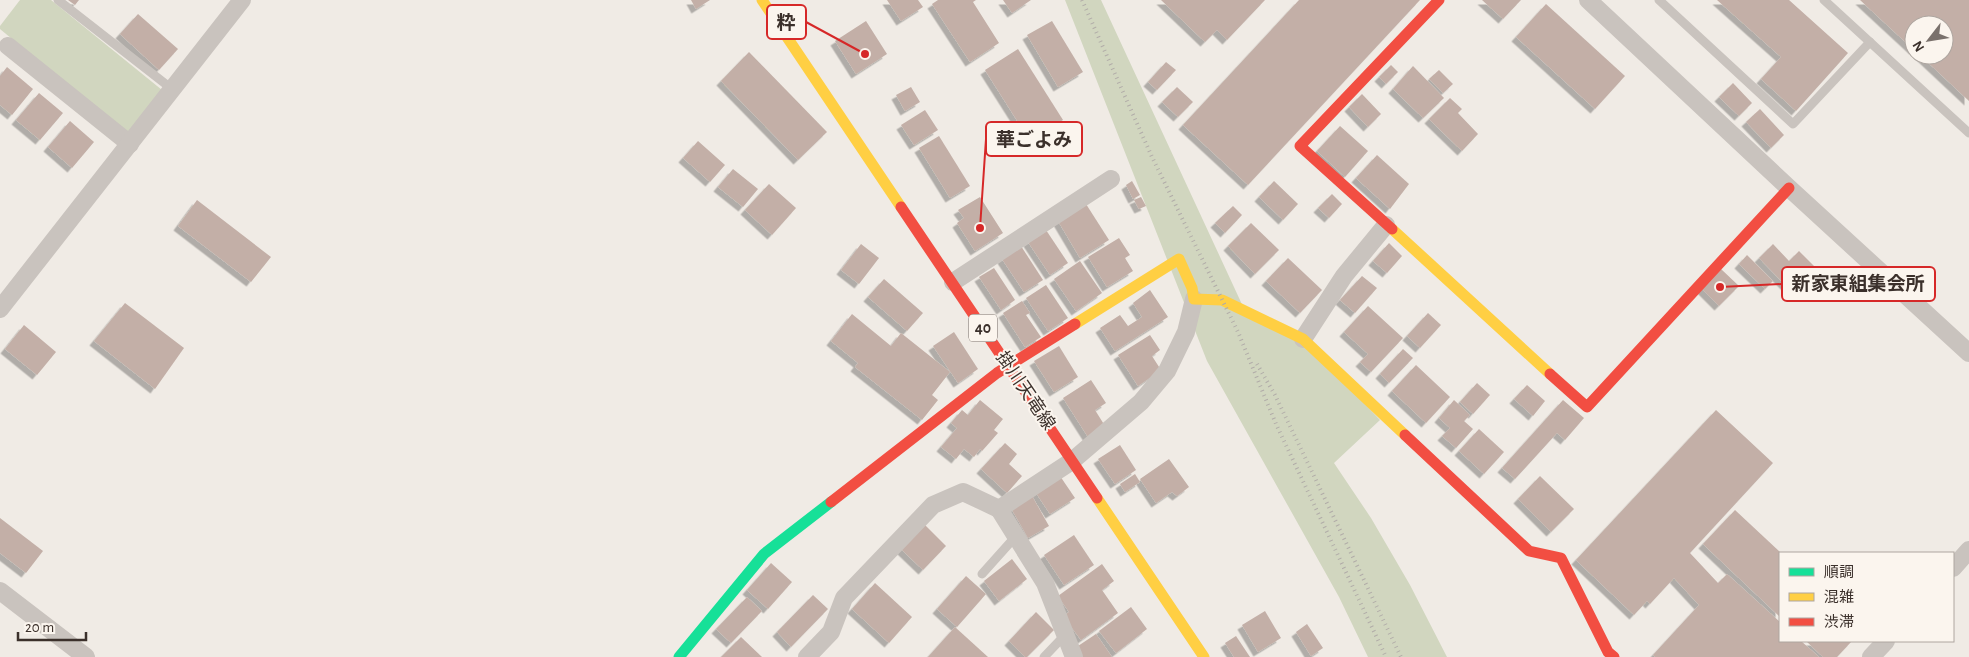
<svg xmlns="http://www.w3.org/2000/svg" width="1969" height="657" font-family="'Alegreya Sans','Noto Sans JP',sans-serif">
<defs>
<filter id="shadow"><feDropShadow dx="-4.5" dy="4.5" stdDeviation="0" flood-color="#0004"/></filter>
</defs>
<rect width="100%" height="100%" fill="#f0ebe5"/>
<g fill="#d1d6bf">
<polygon points="20,0 51,0 162,90 128,135 0,29 0,26"/>
<polygon points="1065,0 1101,0 1246,313 1303,339 1380,420 1334,463 1371,518 1410,585 1447,657 1368,657 1339,597 1207,361"/>
</g>
<g fill="#c3afa7" filter="url(#shadow)">
<polygon points="68,0 79,0 75,5"/>
<polygon points="691,0 710,0 696,9"/>
<polygon points="887,0 918,0 923,7 901,21"/>
<polygon points="938,0 976,0 973,2 999,43 970,62 932,4"/>
<polygon points="1003,0 1031,0 1012,13"/>
<polygon points="1161,0 1265,0 1227,40 1217,30 1205,42"/>
<polygon points="1299,0 1420,0 1248,185 1183,125"/>
<polygon points="1482,0 1521,0 1503,19"/>
<polygon points="1717,0 1789,0 1848,53 1796,111 1761,79 1781,57"/>
<polygon points="1860,0 1969,0 1969,101 1920,55 1944,55 1944,25 1914,25 1914,50"/>
<polygon points="1546,4 1625,76 1595,109 1516,37"/>
<polygon points="138,14 178,49 159,70 120,34"/>
<polygon points="866,21 887,54 856,74 835,41"/>
<polygon points="1052,21 1083,72 1058,87 1027,35"/>
<polygon points="1018,49 1063,120 1030,141 985,70"/>
<polygon points="749,52 827,132 798,160 721,81"/>
<polygon points="1166,62 1176,70 1157,90 1148,82"/>
<polygon points="1391,65 1398,72 1386,84 1379,77"/>
<polygon points="1413,66 1444,98 1423,118 1393,89"/>
<polygon points="7,67 33,89 12,115 0,105 0,76"/>
<polygon points="1439,70 1453,84 1443,93 1429,79"/>
<polygon points="1733,83 1752,103 1739,116 1719,97"/>
<polygon points="911,87 920,102 905,111 896,95"/>
<polygon points="1177,87 1193,102 1178,117 1162,102"/>
<polygon points="39,93 63,113 40,140 16,120"/>
<polygon points="1362,94 1381,114 1368,127 1349,107"/>
<polygon points="1450,98 1462,109 1458,113 1478,134 1462,151 1429,119"/>
<polygon points="1760,109 1784,135 1771,148 1746,122"/>
<polygon points="925,110 938,130 914,145 901,125"/>
<polygon points="70,121 94,142 72,168 48,147"/>
<polygon points="1340,126 1368,151 1345,177 1317,151"/>
<polygon points="939,136 970,186 950,198 919,148"/>
<polygon points="698,141 725,165 710,182 683,158"/>
<polygon points="1377,155 1409,184 1390,209 1356,178"/>
<polygon points="733,169 758,189 743,207 718,187"/>
<polygon points="1132,181 1140,195 1133,199 1126,185"/>
<polygon points="1274,181 1298,204 1283,220 1259,197"/>
<polygon points="769,184 796,208 772,235 745,210"/>
<polygon points="1332,194 1342,204 1329,218 1318,208"/>
<polygon points="980,197 1003,233 975,251 957,223 964,218 958,210"/>
<polygon points="1141,197 1146,206 1139,209 1134,200"/>
<polygon points="197,200 271,257 251,282 178,226"/>
<polygon points="1086,204 1109,240 1080,258 1058,221"/>
<polygon points="1233,206 1242,215 1225,233 1215,223"/>
<polygon points="1251,223 1279,250 1255,274 1228,246"/>
<polygon points="1046,230 1068,263 1050,275 1028,242"/>
<polygon points="1119,238 1130,255 1125,258 1133,271 1107,287 1088,257"/>
<polygon points="1389,243 1402,256 1387,273 1373,261"/>
<polygon points="861,244 879,258 859,284 841,270"/>
<polygon points="1773,244 1789,261 1799,251 1821,273 1797,297 1759,258"/>
<polygon points="1021,246 1043,280 1024,292 1002,259"/>
<polygon points="1747,255 1773,281 1765,289 1739,264"/>
<polygon points="1288,258 1322,290 1300,313 1266,281"/>
<polygon points="1080,261 1102,293 1076,311 1054,279"/>
<polygon points="994,268 1015,300 1001,310 979,277"/>
<polygon points="1721,269 1739,286 1719,306 1702,289"/>
<polygon points="1362,276 1377,288 1355,313 1340,300"/>
<polygon points="884,279 923,313 907,331 868,297"/>
<polygon points="1046,285 1068,318 1048,331 1026,298"/>
<polygon points="1150,290 1168,317 1115,351 1100,328 1120,315 1128,326 1142,317 1133,303"/>
<polygon points="1022,301 1030,313 1026,315 1041,337 1025,347 1003,313"/>
<polygon points="125,303 184,348 155,389 94,341"/>
<polygon points="1368,306 1403,338 1371,372 1360,362 1368,354 1344,332"/>
<polygon points="1428,313 1441,325 1420,348 1407,336"/>
<polygon points="852,314 891,346 901,333 950,372 932,395 938,400 922,420 855,367 858,363 831,341"/>
<polygon points="24,325 56,352 37,375 5,349"/>
<polygon points="954,332 978,369 958,383 933,346"/>
<polygon points="1150,335 1160,350 1152,356 1161,370 1138,386 1118,355"/>
<polygon points="1059,346 1078,377 1054,392 1034,361"/>
<polygon points="1403,349 1413,358 1389,383 1380,374"/>
<polygon points="1416,365 1450,397 1426,423 1392,391"/>
<polygon points="1091,380 1106,403 1095,410 1105,426 1088,437 1063,398"/>
<polygon points="1477,383 1490,395 1473,414 1460,402"/>
<polygon points="1527,385 1545,401 1533,416 1514,399"/>
<polygon points="980,400 1003,419 994,430 998,433 982,451 980,449 974,457 964,449 956,459 941,447 957,428 951,423 962,410 968,415"/>
<polygon points="1454,400 1470,415 1464,421 1473,429 1456,448 1442,436 1450,428 1439,418"/>
<polygon points="1563,400 1584,418 1565,440 1557,433 1515,479 1502,468"/>
<polygon points="1716,410 1773,463 1690,553 1718,583 1727,574 1780,622 1780,641 1801,641 1819,657 1655,657 1653,655 1699,605 1674,578 1650,604 1647,601 1634,615 1576,560"/>
<polygon points="1479,429 1504,452 1484,474 1459,451"/>
<polygon points="1005,443 1017,454 1009,464 1022,476 1007,493 981,469"/>
<polygon points="1120,445 1136,470 1115,484 1098,459"/>
<polygon points="1169,459 1189,487 1177,496 1172,492 1156,503 1140,479"/>
<polygon points="1135,474 1140,482 1125,492 1120,484"/>
<polygon points="1060,476 1075,498 1050,514 1036,493"/>
<polygon points="1540,476 1574,509 1551,532 1518,499"/>
<polygon points="1032,496 1049,526 1028,538 1011,508"/>
<polygon points="1735,510 1780,552 1780,617 1703,544"/>
<polygon points="0,518 43,551 26,573 0,553"/>
<polygon points="924,524 946,546 923,570 901,549"/>
<polygon points="1074,535 1094,565 1064,585 1044,555"/>
<polygon points="1012,559 1027,579 999,601 984,581"/>
<polygon points="771,563 792,582 768,609 747,590"/>
<polygon points="1102,564 1114,581 1102,590 1118,613 1081,640 1063,616 1069,612 1058,596"/>
<polygon points="966,576 986,594 957,627 937,609"/>
<polygon points="875,583 912,617 889,643 852,609"/>
<polygon points="813,595 828,609 791,647 777,632"/>
<polygon points="747,597 762,611 731,643 716,629"/>
<polygon points="1131,607 1147,629 1116,653 1099,631"/>
<polygon points="1265,611 1281,638 1258,652 1242,625"/>
<polygon points="1036,612 1054,630 1027,657 1025,657 1009,641"/>
<polygon points="1307,624 1323,648 1311,656 1296,632"/>
<polygon points="955,627 988,657 928,657"/>
<polygon points="1096,634 1112,657 1082,657 1075,648"/>
<polygon points="1236,636 1250,657 1234,657 1225,643"/>
<polygon points="741,637 762,657 721,657"/>
<polygon points="1806,641 1852,641 1837,657 1823,657"/>
</g>
<g fill="none" stroke-linecap="round" stroke-linejoin="round">
<g stroke="#c9c3be" stroke-width="9">
<polyline points="58,0 172,89"/>
<polyline points="1659,0 1793,124 1870,42"/>
<polyline points="1824,0 1969,133"/>
<polyline points="982,574 1016,536"/>
<polyline points="1044,657 1065,635"/>
</g>
<g stroke="#c9c3be" stroke-width="18">
<polyline points="1588,0 1789,188 1969,353"/>
<polyline points="8,46 130,144"/>
<polyline points="953,282 1111,179"/>
<polyline points="0,309 242,0"/>
<polyline points="1303,339 1344,276 1386,225"/>
<polyline points="1953,568 1969,550"/>
<polyline points="0,591 86,657"/>
<polyline points="807,657 831,632 844,598 933,505 963,492 999,509"/>
<polyline points="1074,657 1045,583 999,509 1072,461 1141,402 1167,371 1186,332 1194,299"/>
<polyline points="1871,657 1886,641"/>
</g>
<polyline stroke="#16e098" stroke-width="11" points="679,657 764,554 831,502"/>
<g stroke="#ffcf43" stroke-width="11">
<polyline points="762,0 901,207"/>
<polyline points="1392,229 1550,374"/>
<polyline points="1075,324 1179,259 1192,288 1194,299 1222,300 1303,339 1405,435"/>
<polyline points="1097,498 1204,657"/>
</g>
<g stroke="#f24e42" stroke-width="11">
<polyline points="901,207 1097,498"/>
<polyline points="1392,229 1300,146 1439,0"/>
<polyline points="1550,374 1587,407 1789,188"/>
<polyline points="1405,435 1529,551 1561,558 1608,652 1614,657"/>
<polyline points="831,502 997,373 1075,324"/>
</g>
<g stroke="#b1aca8" stroke-width="4" stroke-dasharray="1 4" stroke-linecap="butt">
<polyline points="1082,0 1152,157 1238,332 1276,424 1386,657"/>
<polyline points="1257,364 1275,395 1401,657"/>
</g>
</g>
<g text-anchor="middle" dominant-baseline="central" stroke-width="4" stroke-linejoin="round" paint-order="stroke">
<rect fill="#fbf5ee" stroke="#756b66" stroke-width="1" x="969" y="314.5" width="28" height="27" rx="4"/>
<g font-size="16" font-weight="bold" fill="#3b302b">
<text x="983" y="328">40</text>
</g>
<g font-size="18" fill="#3b302b" stroke="#fbf5ee">
<text transform="translate(1025 391) rotate(56)">掛川天竜線</text>
</g>
</g>
<path fill="none" stroke="#d62828" stroke-width="2" d="M865 54L806 22M980 228L986 139M1720 287L1782 284"/>
<g fill="#d62828" stroke="#fbf5ee" stroke-width="2">
<circle cx="865" cy="54" r="5"/>
<circle cx="980" cy="228" r="5"/>
<circle cx="1720" cy="287" r="5"/>
</g>
<g fill="#fbf5ee" stroke="#d62828" stroke-width="2">
<rect x="767" y="5" width="39" height="34" rx="5"/>
<rect x="986" y="122" width="96" height="34" rx="5"/>
<rect x="1782" y="267" width="153" height="34" rx="5"/>
</g>
<g font-size="19" text-anchor="middle" font-weight="bold" fill="#3b302b">
<text x="786" y="29">粋</text>
<text x="1034" y="146">華ごよみ</text>
<text x="1858" y="290">新家東組集会所</text>
</g>
<rect x="1779" y="552" width="175" height="90" fill="#fbf5ee" stroke="#aea6a0"/>
<rect x="1789" y="568" width="25" height="8" fill="#16e098" stroke="#aea6a0"/>
<text x="1824" y="577" font-size="15" fill="#3b302b">順調</text>
<rect x="1789" y="593" width="25" height="8" fill="#ffcf43" stroke="#aea6a0"/>
<text x="1824" y="602" font-size="15" fill="#3b302b">混雑</text>
<rect x="1789" y="618" width="25" height="8" fill="#f24e42" stroke="#aea6a0"/>
<text x="1824" y="627" font-size="15" fill="#3b302b">渋滞</text>
<g transform="translate(1929 40) rotate(239)"><circle r="24" fill="#fbf5ee" stroke="#aea6a0"/>
<path d="M0-4L9 19L0 12L-9 19Z" fill="#7a716c"/>
<text y="-8" font-size="14" font-weight="bold" text-anchor="middle" fill="#3b302b">N</text>
</g>
<path d="M18 632v8h68v-8" fill="none" stroke="#3b302b" stroke-width="2.5"/>
<text x="25" y="632" font-size="15" fill="#3b302b" stroke="#fbf5ee" stroke-width="4" paint-order="stroke">20 m</text>
</svg>
